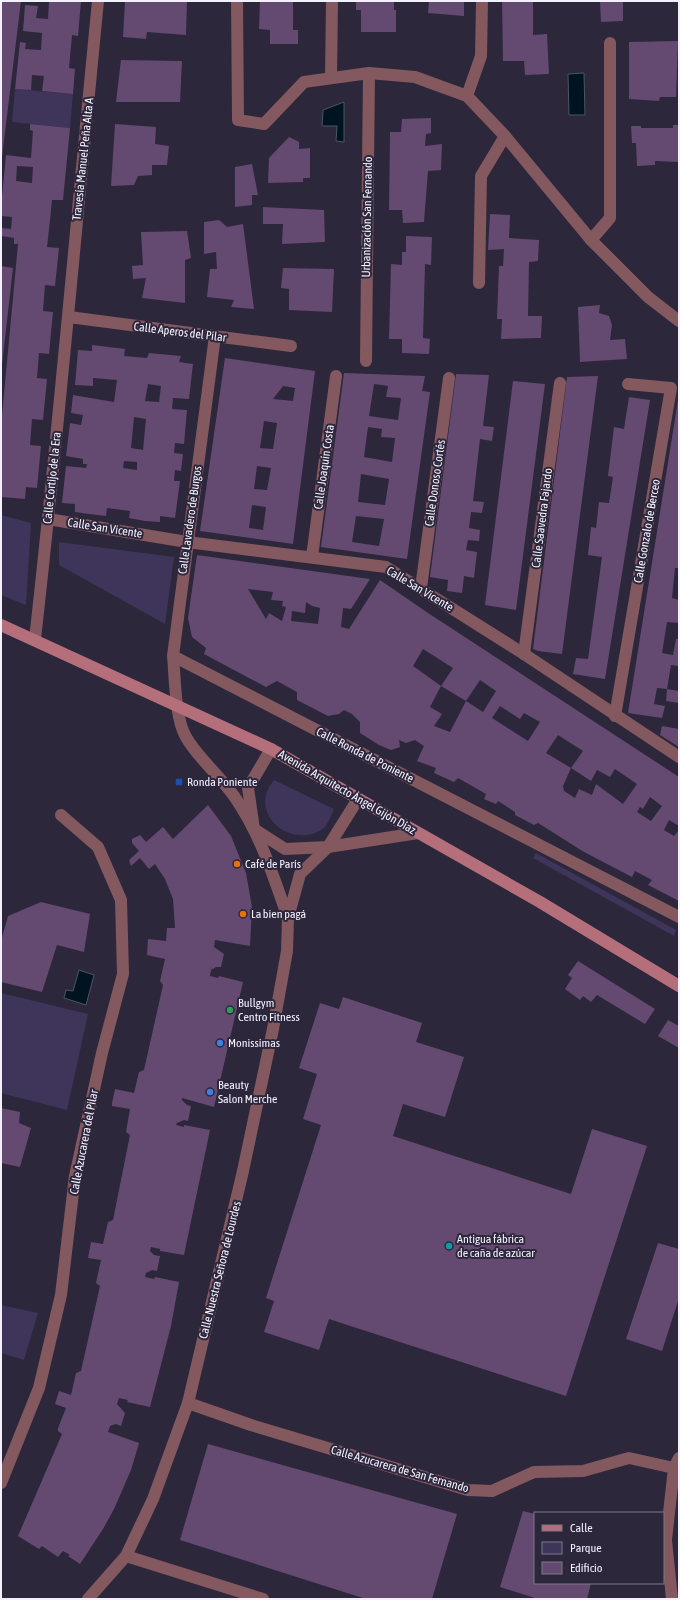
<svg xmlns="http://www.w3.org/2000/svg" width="680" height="1600" font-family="'Asap Condensed',sans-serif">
<rect width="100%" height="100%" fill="#2d273c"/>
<g fill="#3f3459">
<polygon points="15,89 73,94 70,128 12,122"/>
<polygon points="1,515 31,523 26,605 1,595"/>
<polygon points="59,542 174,557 165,624 59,565"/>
<path d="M274,780L334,809C332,814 328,824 324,828C299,847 259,826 266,794C267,790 271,784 274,780Z"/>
<polygon points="536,853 676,930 674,936 533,858"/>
<polygon points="1,993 88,1014 67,1110 1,1093"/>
<polygon points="1,1305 38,1313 24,1360 1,1353"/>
</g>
<g fill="#001321" stroke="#495664">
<polygon points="584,73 585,115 569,115 568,74"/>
<polygon points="344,102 344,142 336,141 337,126 322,126 323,110"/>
<polygon points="79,970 94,975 86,1005 64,998 66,990 73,991"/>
</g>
<g fill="#644971" fill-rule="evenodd">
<polygon points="1,1 21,1 2,157 1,157"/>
<polygon points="49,1 81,1 78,36 72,35 69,68 75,69 73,94 42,91 44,76 32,75 31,90 15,89 20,42 26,43 25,49 41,50 42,33 23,31 25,5 38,6 36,18 48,19"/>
<polygon points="125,1 187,1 186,35 147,32 146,39 123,37"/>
<polygon points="260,1 293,1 293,30 298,30 298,44 270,44 270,30 259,29"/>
<polygon points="356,1 394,1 394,10 396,10 396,32 361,32 361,10 356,10"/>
<polygon points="429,1 464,1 464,16 428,13"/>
<polygon points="502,1 533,1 533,35 547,34 549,74 525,75 524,61 503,61"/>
<polygon points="600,1 623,1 623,21 601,22"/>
<polygon points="678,41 676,97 660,97 659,101 629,99 629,42"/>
<polygon points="121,60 182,61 180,102 116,102"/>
<polygon points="431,118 431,133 426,134 425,146 442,144 441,170 428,171 424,222 403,223 402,210 389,210 390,132 401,132 402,119"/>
<path d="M30,124L70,128L63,200H52L50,220L47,247L59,248L55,286L45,285L43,311L53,312L49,354L39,353L37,378L47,379L43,420L32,419L30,445L41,446L37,488L26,487L25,499L1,497V426L18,244H14V238L1,236V228L11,229L12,217L1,216V206L6,155L31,158L33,131L30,130ZM17,166L33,167L32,183L16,181Z"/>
<polygon points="115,124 156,127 155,144 169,146 167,165 152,165 152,175 138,176 134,185 111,186"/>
<polygon points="673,125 679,125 679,162 655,161 655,165 637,166 636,143 632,143 631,126 641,126 641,128 673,128"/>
<polygon points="289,137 299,142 299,149 310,148 310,178 303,178 303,182 268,183 269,158"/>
<polygon points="252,164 258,195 252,195 252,205 235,207 235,167"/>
<polygon points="263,207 324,210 325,242 282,244 283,224 263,224"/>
<polygon points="490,214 510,215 509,238 539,240 538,261 529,262 528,316 542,316 541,338 501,339 502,319 497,319 499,266 503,266 504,249 488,250"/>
<polygon points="219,220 227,227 243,224 254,309 231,307 234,300 207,297 210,269 217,269 216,252 204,254 204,222"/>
<polygon points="187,231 191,258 185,260 185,303 142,298 146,278 133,279 132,266 143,265 141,232"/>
<polygon points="406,236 432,237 431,265 425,264 423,338 430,339 429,354 402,353 402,339 389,339 391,264 402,265 402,252 406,252"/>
<polygon points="1,266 13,268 2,365 1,365"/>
<polygon points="283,268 334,269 332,312 289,310 289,289 281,288"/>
<polygon points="600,305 599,313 609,316 612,325 610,340 625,339 627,359 580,362 578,307"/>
<path d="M92,345L125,349L124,356L147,358L149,353L181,356L179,362L193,364L189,399L173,398L172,409L187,410L184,444L175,443L174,453L183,454L181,471L175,470L174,481H180L175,518L160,516V522L145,521L129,518L130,511L107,508L106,516L89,514L75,512V504L62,503L66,466L86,468L87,464H83V459L66,456L70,423L81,425L83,415L71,413L73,395L114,402L117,380L93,378V386L75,385L78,350L92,351ZM148,384L161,386L159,402L145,401ZM134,417L146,419L143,450L131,448ZM124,461L137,462V470L123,468Z"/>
<path d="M225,358L315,371L293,544L200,531ZM283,386L295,388L293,401L273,399ZM264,421L277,423L273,449L260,448ZM257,466L271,468L267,490L254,489ZM252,505L266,507L263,530L249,528Z"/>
<path d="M344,373L425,376L422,391L430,392L407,559L321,547ZM374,384L388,386L386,397L401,398L398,420L369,416ZM368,427L382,429L381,437L395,438L392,462L364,457ZM361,474L389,479L385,505L358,502ZM356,516L384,519L379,546L352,542Z"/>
<polygon points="456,374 489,375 483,426 494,427 492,441 480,439 473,501 484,502 482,513 471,512 469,528 480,530 479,541 468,540 466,550 477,552 474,578 464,576 462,593 447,591 448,580 430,577"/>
<polygon points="598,376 562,654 538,651 533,649 567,377"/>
<polygon points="513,381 545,384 516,610 485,605"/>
<polygon points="629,397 650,400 605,679 573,674 576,658 588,659 602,557 588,555 591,527 596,528 599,502 609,503 613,477 608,476 614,427 624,429"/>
<polygon points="678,400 679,568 675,568 672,598 679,600 679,623 667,622 662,653 673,655 676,639 679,639 679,666 671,665 667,689 679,691 679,703 666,701 667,689 657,688 654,704 665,706 662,718 628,713"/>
<path d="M197,555L370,579L351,609L343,608L341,627L349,629L380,580L428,613L679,777V826L669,820L664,830L674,836L679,830V901L648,885L652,880L635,871L632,877L584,852L538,823L534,825L515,815V812L498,801L496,804L484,799L486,794L458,778L454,782L434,773L436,768L417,761L424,746L415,740L406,743L399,740L400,747L391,750L379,745L360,733V722L352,714L344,710L339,714L328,716L297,700V692L277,681L266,687L204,654L206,648L192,637L188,618ZM248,589L273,592L271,600L283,601L282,606L286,607L282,621L269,613L266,619ZM306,602L312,606L320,608L318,624L291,621L292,611L305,613ZM423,649L453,668L441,686L466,701L480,680L496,691L483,712L466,701L450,732L434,726L442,714L430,707L441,686L413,666ZM500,706L520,719L524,713L540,722L528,741L492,718ZM558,735L583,751L571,768L591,781L597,770L610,777L615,769L637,784L623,804L596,784L592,795L579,789L575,798L564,791L563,786L571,768L546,753ZM650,797L662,806L651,821L637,812L640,807L643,809Z"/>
<polygon points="662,726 679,729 679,747 660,735"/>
<polygon points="208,805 231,836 246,873 252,907 250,946 215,940 214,947 224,954 221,967 216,967 211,970 210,976 218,978 219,976 243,982 214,1107 182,1098 182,1100 187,1105 191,1106 188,1121 184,1120 177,1123 176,1125 184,1127 184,1125 210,1130 184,1255 160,1251 160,1249 151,1247 150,1251 154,1255 160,1256 157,1271 152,1270 146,1273 145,1277 154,1279 155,1277 179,1282 171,1326 150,1407 127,1402 128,1400 119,1398 117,1404 125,1413 121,1426 116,1424 110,1426 108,1432 139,1443 131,1470 114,1509 103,1529 80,1564 68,1556 70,1555 63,1551 58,1557 42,1546 39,1549 18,1536 62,1434 58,1431 58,1428 66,1408 55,1404 59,1391 71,1395 76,1373 81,1371 100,1286 96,1283 101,1260 88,1258 91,1242 103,1244 108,1222 113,1220 130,1135 126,1132 130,1109 112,1106 112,1103 115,1089 134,1093 139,1072 144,1070 163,985 160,981 165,959 147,955 148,939 166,941 167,928 175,928 173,899 165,879 155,864 149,869 140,858 131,866 129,860 139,851 132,843 132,839 140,835 146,842 163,827 173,839"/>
<polygon points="41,902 90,914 84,952 57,945 42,992 1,982 1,941 8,916"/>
<polygon points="578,961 655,1009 645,1024 597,995 591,1002 583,996 580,1000 565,989 572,978 568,975"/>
<polygon points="343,997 422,1023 416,1042 464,1057 445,1117 403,1104 393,1136 571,1194 592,1129 647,1146 566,1396 329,1319 319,1350 264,1332 274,1301 266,1298 321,1125 303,1119 317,1074 299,1068 320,1003 339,1009"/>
<polygon points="668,1020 679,1026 679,1048 658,1036"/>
<polygon points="1,1108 20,1112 19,1123 31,1128 20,1167 1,1163"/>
<polygon points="658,1243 679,1249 679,1298 662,1351 626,1339"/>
<polygon points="208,1444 457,1514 432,1599 366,1599 180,1540"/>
<polygon points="523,1511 535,1514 535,1583 591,1583 587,1599 538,1599 500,1587"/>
</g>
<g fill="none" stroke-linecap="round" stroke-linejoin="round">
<g stroke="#83585f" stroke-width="12">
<polyline points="237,1 238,120 264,124 304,82 369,73 415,77 467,96 505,136 591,240 648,297 679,321"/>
<polyline points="331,78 332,1"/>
<polyline points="467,96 481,56 482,1"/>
<polyline points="591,240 610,218 610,43"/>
<polyline points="479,283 481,176 505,136"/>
<polyline points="69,317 291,346"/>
<path d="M215,336L173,656C175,677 175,719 186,737C197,757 220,776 234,796C260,833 273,875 288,918"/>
<polyline points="366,361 369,73"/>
<polyline points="48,519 187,542 386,567 524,654 679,757"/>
<polyline points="312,557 336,376"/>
<polyline points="421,588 449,378"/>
<path d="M35,639C59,427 77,214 98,1"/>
<polyline points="524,654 560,383"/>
<polyline points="173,656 679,917"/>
<polyline points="615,716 671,388 628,384"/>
<polyline points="271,749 248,788 254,829 285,849 328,847 418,833"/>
<polyline points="188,1403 251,1425 468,1490 492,1491 534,1472 583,1471 629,1458 674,1468"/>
<polyline points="1,1483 39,1388 61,1295 75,1176 102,1053 123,974 121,900 98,847 61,815"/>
<polyline points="126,1556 263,1599"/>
<polyline points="88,1599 126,1556 153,1499 188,1403 243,1171 273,1029 287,951 288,918 300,874 328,847 358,799"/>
<polyline points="672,1599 666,1540 674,1468 679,1458"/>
</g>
<polyline stroke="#b56f7b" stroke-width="12" points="1,625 271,749 540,902 679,986"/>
</g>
<rect fill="#1a4fb4" stroke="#2d273c" stroke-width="1.5" x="175" y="778" width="8" height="8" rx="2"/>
<g fill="#e8710a" stroke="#2d273c" stroke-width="1.5">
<circle cx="237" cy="864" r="4"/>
<circle cx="243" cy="914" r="4"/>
</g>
<circle fill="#2e9e5b" stroke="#2d273c" stroke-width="1.5" cx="230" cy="1010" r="4"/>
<g fill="#3f7fe0" stroke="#2d273c" stroke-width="1.5">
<circle cx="220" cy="1043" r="4"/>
<circle cx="210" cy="1092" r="4"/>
</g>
<circle fill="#0f9aa8" stroke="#2d273c" stroke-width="1.5" cx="449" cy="1246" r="4"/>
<g text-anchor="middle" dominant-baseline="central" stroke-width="4" stroke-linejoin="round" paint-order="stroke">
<g font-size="12" fill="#f4f1ff" stroke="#2d273c">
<text transform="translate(83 159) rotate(-84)">Travesía Manuel Peña Alta A</text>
<text transform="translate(367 217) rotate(-89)">Urbanización San Fernando</text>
<text transform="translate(180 332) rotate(7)">Calle Aperos del Pilar</text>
<text transform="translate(324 467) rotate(-82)">Calle Joaquín Costa</text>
<text transform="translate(52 478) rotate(-84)">Calle Cortijo de la Era</text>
<text transform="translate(435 483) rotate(-82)">Calle Donoso Cortés</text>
<text transform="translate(542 518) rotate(-83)">Calle Saavedra Fajardo</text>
<text transform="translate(190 520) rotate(-82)">Calle Lavadero de Burgos</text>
<text transform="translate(105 528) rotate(9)">Calle San Vicente</text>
<text transform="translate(647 531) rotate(-80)">Calle Gonzalo de Berceo</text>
<text transform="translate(420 589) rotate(31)">Calle San Vicente</text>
<text transform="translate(365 755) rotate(27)">Calle Ronda de Poniente</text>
<text transform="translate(347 792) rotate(30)">Avenida Arquitecto Ángel Gijón Díaz</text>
<text transform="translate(84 1142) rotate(-79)">Calle Azucarera del Pilar</text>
<text transform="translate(220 1270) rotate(-76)">Calle Nuestra Señora de Lourdes</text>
<text transform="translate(400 1469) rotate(16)">Calle Azucarera de San Fernando</text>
</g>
<g font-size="12" fill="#f4f1ff" stroke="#2d273c" text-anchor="start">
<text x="187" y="782">Ronda Poniente</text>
<text x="245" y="864">Café de París</text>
<text x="251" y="914">La bien pagá</text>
<text x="238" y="1003">Bullgym<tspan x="238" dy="14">Centro Fitness</tspan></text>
<text x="228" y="1043">Monissimas</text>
<text x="218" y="1085">Beauty<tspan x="218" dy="14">Salon Merche</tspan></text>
<text x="457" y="1239">Antigua fábrica<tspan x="457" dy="14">de caña de azúcar</tspan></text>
</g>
</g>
<rect width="680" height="1600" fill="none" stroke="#f4f1ff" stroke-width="4"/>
<rect x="534" y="1512" width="130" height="72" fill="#2d273c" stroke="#7d788a"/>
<rect x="542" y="1525" width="20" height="6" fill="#b56f7b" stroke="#7d788a"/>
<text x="570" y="1532" font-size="12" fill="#f4f1ff">Calle</text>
<rect x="542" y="1542" width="20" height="12" fill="#3f3459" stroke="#7d788a"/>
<text x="570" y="1552" font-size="12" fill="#f4f1ff">Parque</text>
<rect x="542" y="1562" width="20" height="12" fill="#644971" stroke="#7d788a"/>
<text x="570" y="1572" font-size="12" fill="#f4f1ff">Edificio</text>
</svg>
